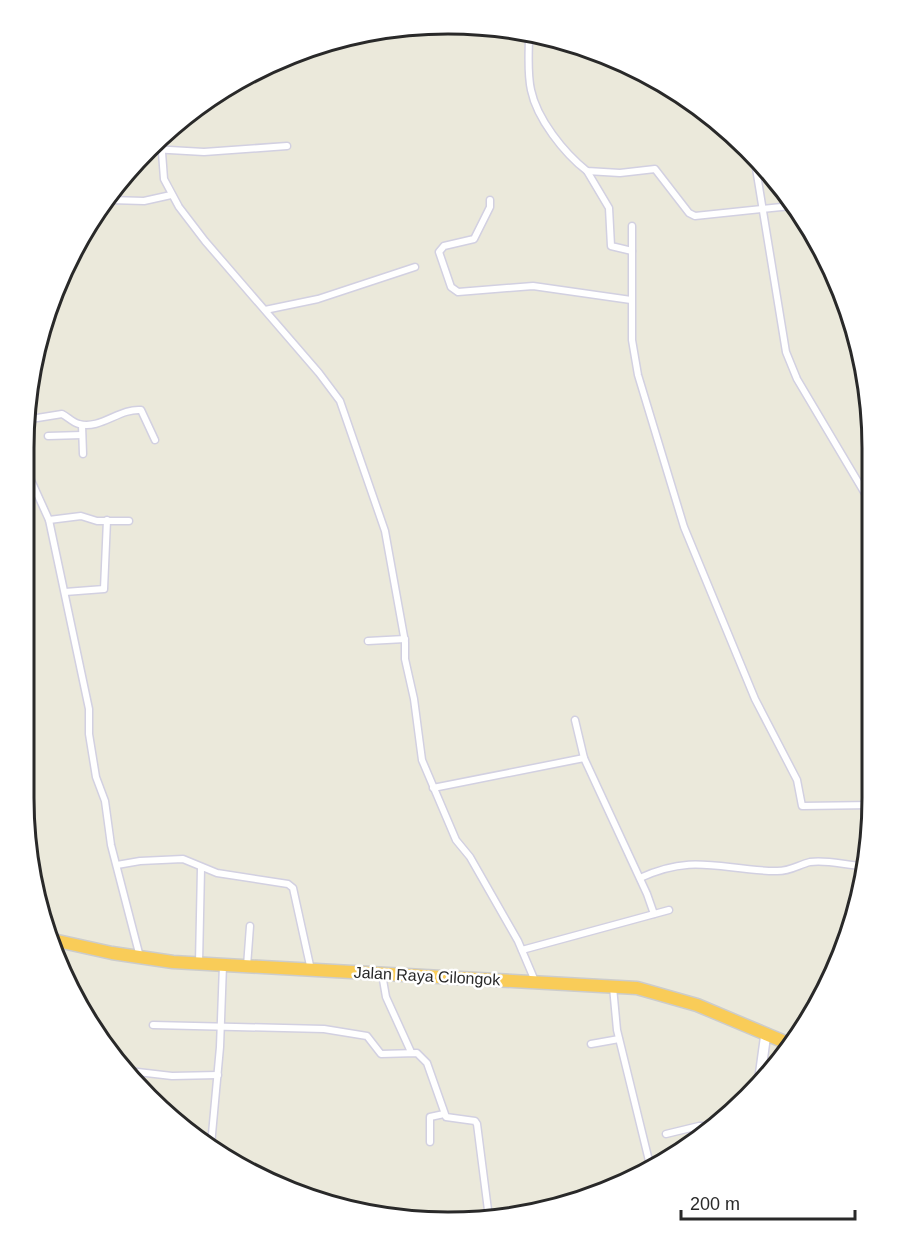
<svg xmlns="http://www.w3.org/2000/svg" width="897" height="1246" font-family="Arial,sans-serif">
<rect width="100%" height="100%" fill="#ebe9db"/>
<g fill="none" stroke-linecap="round" stroke-linejoin="round">
<g stroke="#d2d0e1" stroke-width="9">
<g id="street">
<path d="M529,34C529,52 527,72 531,90C537,119 564,153 587,171L620,173L655,169L689,213L695,216L791,206"/>
<polyline points="161,139 164,179 179,207 205,241 319,373 340,401 385,531 405,642 405,659 414,699 422,760 456,840 470,857 518,941 535,981"/>
<polyline points="152,149 204,152 287,146"/>
<polyline points="754,156 786,352 797,379 870,502"/>
<polyline points="587,171 609,208 611,246 632,251"/>
<polyline points="110,200 144,201 171,195"/>
<polyline points="490,200 490,207 474,239 444,246 439,252 451,287 458,292 533,286 631,300"/>
<polyline points="632,226 632,340 638,375 684,527 755,699 797,780 802,806 872,805"/>
<polyline points="265,310 318,299 415,267"/>
<path d="M31,419L62,414C68,417 73,423 79,424C100,430 120,408 141,410L155,440"/>
<polyline points="82,425 83,454"/>
<polyline points="48,436 82,435"/>
<polyline points="30,478 49,520 89,709 89,734 96,777 105,801 111,845 140,957"/>
<polyline points="49,520 81,516 97,521 129,521"/>
<polyline points="65,592 104,589 107,520"/>
<polyline points="368,641 405,639"/>
<polyline points="575,720 584,758 647,894 654,914"/>
<polyline points="433,788 584,758"/>
<polyline points="117,865 140,861 183,859 217,873 288,884 293,888 311,970"/>
<path d="M640,878C694,853 720,870 775,871C789,872 798,865 810,862C827,859 848,866 865,866"/>
<polyline points="522,950 669,910"/>
<polyline points="199,963 201,868"/>
<polyline points="247,966 250,926"/>
<polyline points="382,974 386,997 411,1052"/>
<polyline points="613,987 617,1030 651,1169"/>
<polyline points="818,1001 819,1001"/>
<polyline points="153,1025 324,1029 367,1036 381,1054 417,1053 427,1063 446,1117 475,1121 477,1124 489,1218"/>
<polyline points="591,1044 619,1039"/>
<polyline points="129,1071 172,1076 218,1075"/>
<polyline points="666,1134 699,1126 715,1126"/>
<polyline points="430,1142 430,1117 444,1114"/>
<polyline points="211,1145 220,1047 223,965"/>
</g>
</g>
<g stroke="#d2d0e1" stroke-width="12">
<polyline id="secondary" points="759,1084 766,1033"/>
</g>
<g stroke="#ccc" stroke-width="15">
<polyline id="highway" points="53,940 112,953 173,962 637,988 697,1005 792,1045"/>
</g>
<use href="#street" stroke="#fff" stroke-width="6"/>
<use href="#secondary" stroke="#fff" stroke-width="9"/>
<use href="#highway" stroke="#f9cc58" stroke-width="12"/>
</g>
<g text-anchor="middle" dominant-baseline="central" stroke-width="5" stroke-linejoin="round" paint-order="stroke">
<g font-size="16" fill="#292929" stroke="#fff">
<text transform="translate(427 976) rotate(3)">Jalan Raya Cilongok</text>
</g>
</g>
<path d="M0 0H897V1246H0ZM448 34H448A414 414 0 0 1 862 448V798A414 414 0 0 1 448 1212H448A414 414 0 0 1 34 798V448A414 414 0 0 1 448 34Z" fill="#fff" fill-rule="evenodd"/>
<path fill="none" stroke="#292929" stroke-width="3" d="M448 34H448A414 414 0 0 1 862 448V798A414 414 0 0 1 448 1212H448A414 414 0 0 1 34 798V448A414 414 0 0 1 448 34Z"/>
<path d="M681 1210v9h174v-9" fill="none" stroke="#292929" stroke-width="3"/>
<text x="690" y="1210" font-size="18" fill="#292929" stroke="#ffffff" stroke-width="4.5" paint-order="stroke">200 m</text>
</svg>
